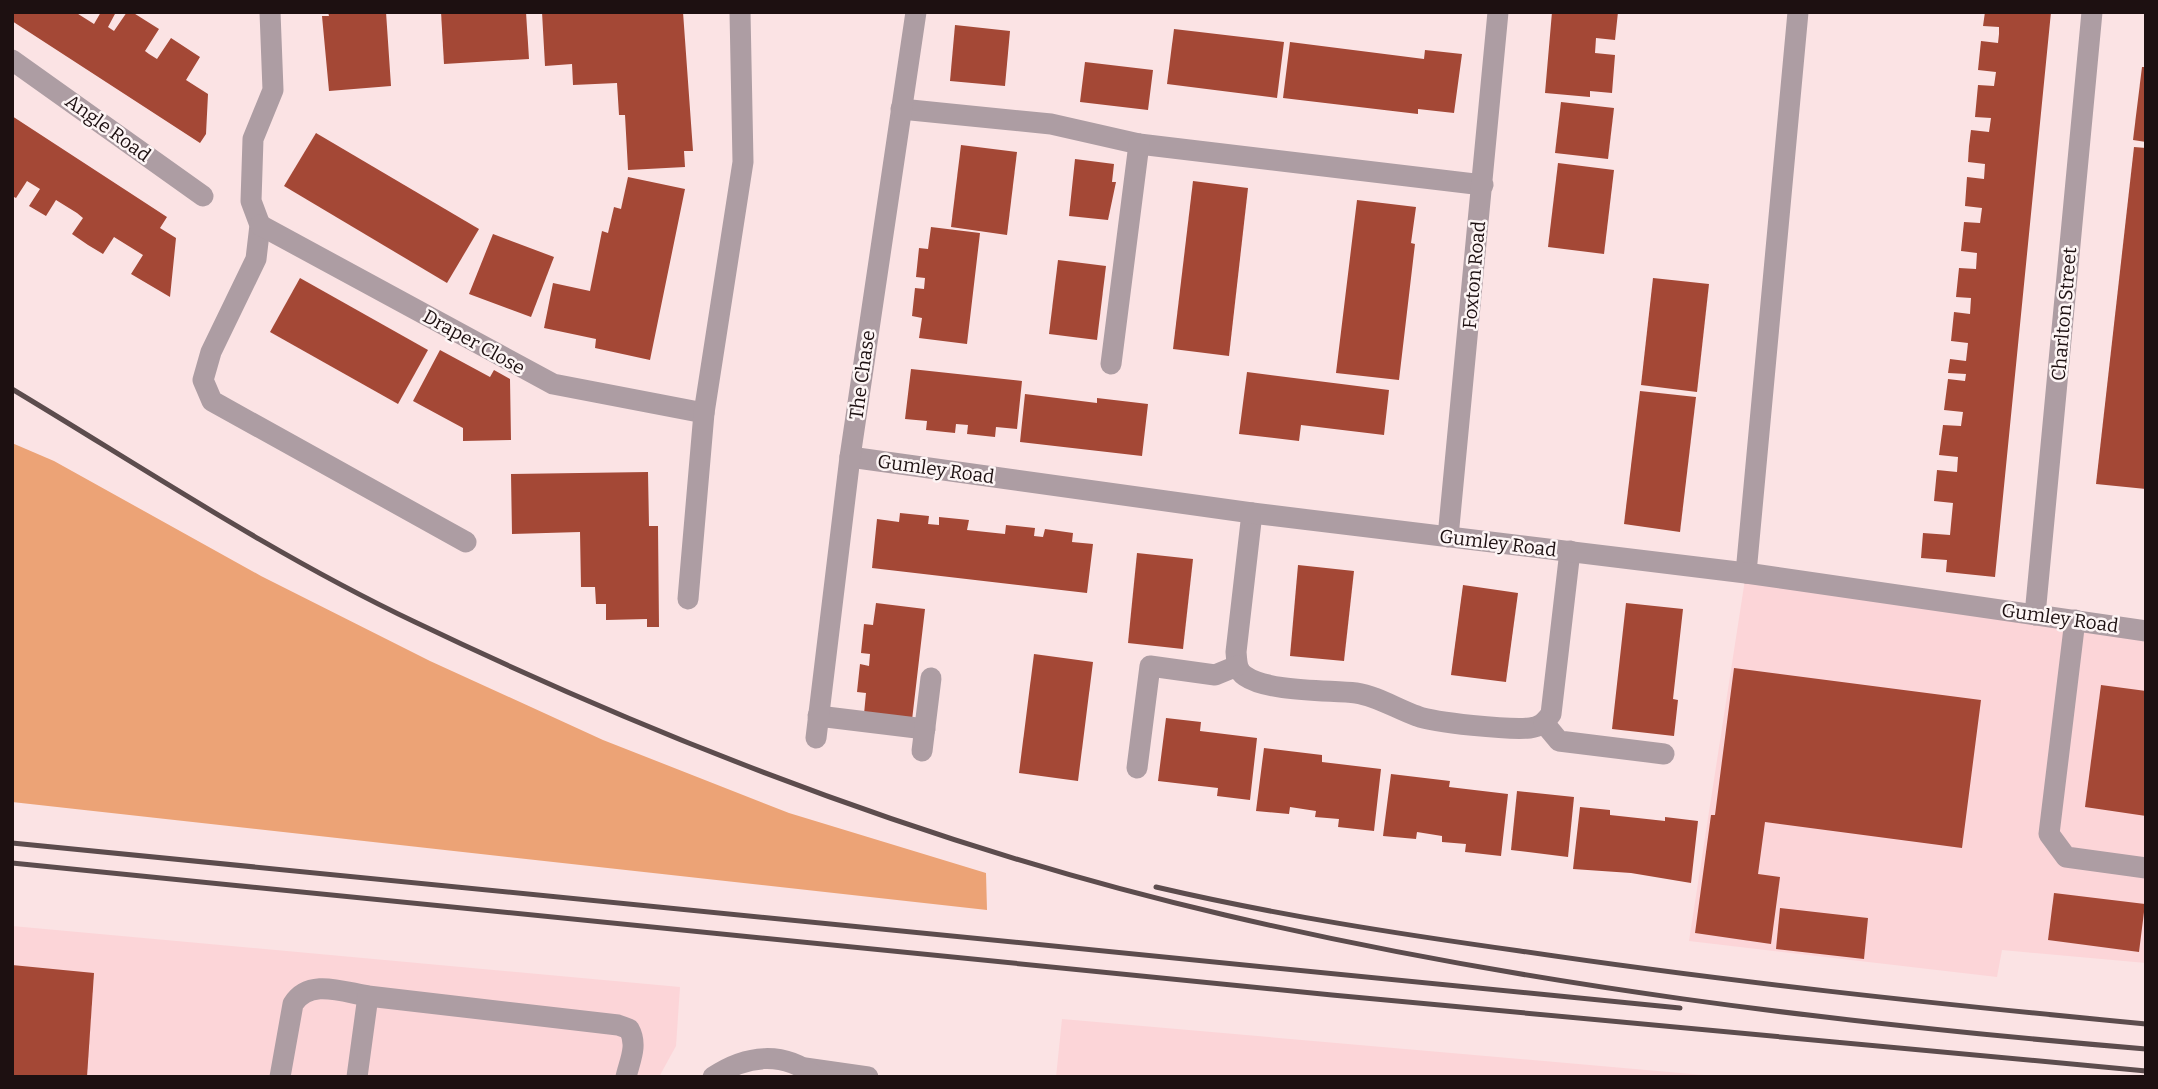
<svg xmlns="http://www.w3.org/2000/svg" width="2158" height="1089" font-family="Bitter,serif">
<rect width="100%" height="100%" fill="#fbe3e4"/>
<g fill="#fcd5d8">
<polygon points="1746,573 2146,631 2146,963 2002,950 1997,977 1689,941"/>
<polygon points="12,926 680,987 676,1046 659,1077 12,1077"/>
<polygon points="1062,1019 1726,1077 1056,1077"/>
</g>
<polygon fill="#eca376" points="12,443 54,461 261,576 430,661 603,740 789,813 986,873 987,910 12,802"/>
<g fill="#a44836">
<polygon points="12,12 75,12 94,24 101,12 116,12 108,27 114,31 127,12 132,12 159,29 145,51 149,54 157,59 171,38 200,57 186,80 208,94 206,134 200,143 12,21"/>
<polygon points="328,12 386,12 391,86 329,91 322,16 329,16"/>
<polygon points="441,12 526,12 529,59 444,64"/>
<polygon points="542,12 683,12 693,151 684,151 685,167 628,170 625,115 619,115 617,83 573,85 572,64 545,66"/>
<polygon points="1552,12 1618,12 1615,40 1596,38 1595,53 1615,55 1612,93 1590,91 1590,97 1545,93"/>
<polygon points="1985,12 2051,12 1995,577 1946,572 1947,560 1921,558 1923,533 1950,535 1953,503 1934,501 1937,470 1957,472 1958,457 1939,455 1943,425 1961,426 1963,412 1944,410 1948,379 1965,381 1966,374 1948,373 1950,359 1966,361 1968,343 1951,341 1954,312 1970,314 1971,298 1956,297 1959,268 1976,269 1977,253 1961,251 1964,222 1980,223 1982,208 1965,206 1967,177 1984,179 1985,164 1968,162 1969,146 1971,130 1989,132 1991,118 1975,117 1978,85 1994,86 1996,72 1978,70 1981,41 1998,43 1999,34 1999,27 1983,26"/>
<polygon points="955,25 1010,31 1005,86 950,81"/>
<polygon points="1174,29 1284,42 1277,98 1167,84"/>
<polygon points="1290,42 1424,59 1425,50 1462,54 1454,113 1418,109 1418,114 1283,98"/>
<polygon points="1085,62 1153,70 1148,110 1080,102"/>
<polygon points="2142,67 2146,67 2146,142 2133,140"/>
<polygon points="1561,102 1614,108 1608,159 1555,153"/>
<polygon points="12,116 167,217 160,228 176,238 170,297 131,274 143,255 114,237 103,254 88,245 72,234 83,218 77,213 56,200 46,216 29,206 40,189 27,181 16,198 12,196"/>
<polygon points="316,133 479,229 447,283 284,186"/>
<polygon points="961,145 1017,152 1007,235 951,227"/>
<polygon points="2134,147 2146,148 2146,489 2096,484"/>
<polygon points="1075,159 1114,164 1112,182 1116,182 1108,220 1069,216"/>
<polygon points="1558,163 1614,170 1604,254 1548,247"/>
<polygon points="628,177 685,189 650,360 595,348 596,339 544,328 553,283 590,291 602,231 608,233 614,207 621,209"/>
<polygon points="1193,181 1248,188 1229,356 1173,349"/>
<polygon points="1357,200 1416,207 1411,243 1415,244 1399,380 1336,373"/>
<polygon points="931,227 980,233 967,344 919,338 922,318 912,316 915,288 924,289 925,278 916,277 919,248 928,249"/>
<polygon points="493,234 554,257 531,317 469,294"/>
<polygon points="1058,260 1106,266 1097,340 1049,334"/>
<polygon points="300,278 428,350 398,404 270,332"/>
<polygon points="1653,278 1709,284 1697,392 1641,385"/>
<polygon points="440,350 490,377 494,370 510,379 511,440 463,441 463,428 413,401"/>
<polygon points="911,369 1022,381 1017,429 996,427 995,437 967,434 968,425 956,424 955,433 926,430 927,421 905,419"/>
<polygon points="1247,372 1389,390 1384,435 1301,425 1299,441 1239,434"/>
<polygon points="1640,391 1696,397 1680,532 1624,524"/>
<polygon points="1025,394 1097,403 1097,398 1148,404 1142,456 1020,442"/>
<polygon points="648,472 649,526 658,526 659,627 647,627 647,619 606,620 606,604 596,604 595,587 581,587 580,532 512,534 511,474"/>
<polygon points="900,513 929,516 928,524 939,525 939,517 969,520 967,530 1005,534 1006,525 1035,528 1034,536 1043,537 1045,529 1073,533 1072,542 1093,544 1087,593 872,568 877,519 899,522"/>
<polygon points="1137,553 1193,559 1183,649 1128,643"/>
<polygon points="1298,565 1354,571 1344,661 1290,656"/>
<polygon points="1463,585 1518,593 1506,682 1451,675"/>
<polygon points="876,603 925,609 912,720 864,714 866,693 857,692 860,664 869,666 870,654 861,653 864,624 873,625"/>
<polygon points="1626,603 1683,609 1673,699 1678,700 1674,736 1612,729"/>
<polygon points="1034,654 1093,662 1078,781 1019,773"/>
<polygon points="1734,668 1981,700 1962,848 1765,822 1758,874 1780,877 1771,944 1695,933 1711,815 1715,815"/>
<polygon points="2101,685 2146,691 2146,816 2085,807"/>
<polygon points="1166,718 1201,722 1200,731 1257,738 1250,800 1217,796 1218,788 1158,781"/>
<polygon points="1264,748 1322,755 1322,762 1381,769 1374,831 1338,827 1339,819 1315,817 1316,811 1290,807 1289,814 1256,811"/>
<polygon points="1391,774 1450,781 1449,787 1508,794 1501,856 1465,852 1466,844 1442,842 1442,836 1417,832 1416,839 1383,836"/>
<polygon points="1517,791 1574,797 1568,857 1511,850"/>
<polygon points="1580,807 1610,810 1610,815 1665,821 1665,817 1698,821 1691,883 1631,873 1573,869"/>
<polygon points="2054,893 2145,904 2139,952 2048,940"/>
<polygon points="1780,908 1868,918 1864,959 1776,949"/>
<polygon points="12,965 94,973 87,1077 12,1077"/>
</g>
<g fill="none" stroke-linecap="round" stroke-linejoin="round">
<g stroke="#ad9da3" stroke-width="21">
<polyline points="901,109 1051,124 1139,144 1483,185"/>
<polyline points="1111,364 1139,144"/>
<path d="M1252,513L1236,652C1237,661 1236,670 1245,676C1268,692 1328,690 1356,693C1377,696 1397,709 1417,716C1435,723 1509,730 1530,728C1540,727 1545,722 1551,714L1570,551"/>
<polyline points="1746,573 1798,12"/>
<polyline points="2075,620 2049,834 2066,857 2146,868"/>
<polyline points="818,716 925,729"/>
<polyline points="1544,723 1559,741 1664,754"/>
<polyline points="922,751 931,678"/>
<polyline points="1137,768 1150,666 1215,675 1237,666"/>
<path d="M280,1077L293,1004C309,978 343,992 368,996"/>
<path d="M357,1077L368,996L618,1025L629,1029C638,1045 630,1060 626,1077"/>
</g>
<g stroke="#ad9da3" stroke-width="21">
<polyline points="270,12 273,90 253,139 251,201 260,225 256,259 211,352 203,380 212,401 466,542"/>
<polyline points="12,60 203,196"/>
<polyline points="260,225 553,384 704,413"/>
<polyline points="850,457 1252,513 1746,573 2146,631"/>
<polyline points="1448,537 1498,12"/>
<polyline points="688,599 704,413 743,162 740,12"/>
<polyline points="2035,615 2092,12"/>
<polyline points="816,738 850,457 916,12"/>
<polyline points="805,1068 868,1077"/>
<path d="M713,1077C746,1055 783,1050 816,1077"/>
</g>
<g stroke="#5c4c4d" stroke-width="5">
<path d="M12,389C145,469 274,555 415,622C674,746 945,850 1225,915C1528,986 1836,1023 2146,1049"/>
<polyline points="12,843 1680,1008"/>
<polyline points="12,863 1332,995 2146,1071"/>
<path d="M1156,887C1276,915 1399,934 1520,951C1728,982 1937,1004 2146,1024"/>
</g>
</g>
<g text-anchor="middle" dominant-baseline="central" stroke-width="5" stroke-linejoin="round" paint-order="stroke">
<g font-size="19" fill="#1d1011" stroke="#fdf5f5">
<text transform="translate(108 128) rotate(36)">Angle Road</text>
<text transform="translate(1474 275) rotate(-85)">Foxton Road</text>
<text transform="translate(2064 314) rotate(-85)">Charlton Street</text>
<text transform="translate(474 342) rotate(29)">Draper Close</text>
<text transform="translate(862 375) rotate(-82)">The Chase</text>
<text transform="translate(936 469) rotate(8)">Gumley Road</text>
<text transform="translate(1498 543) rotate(7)">Gumley Road</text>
<text transform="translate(2060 618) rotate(8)">Gumley Road</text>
</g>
</g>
<rect width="2158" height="1089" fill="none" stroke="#1d1011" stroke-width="28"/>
</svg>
